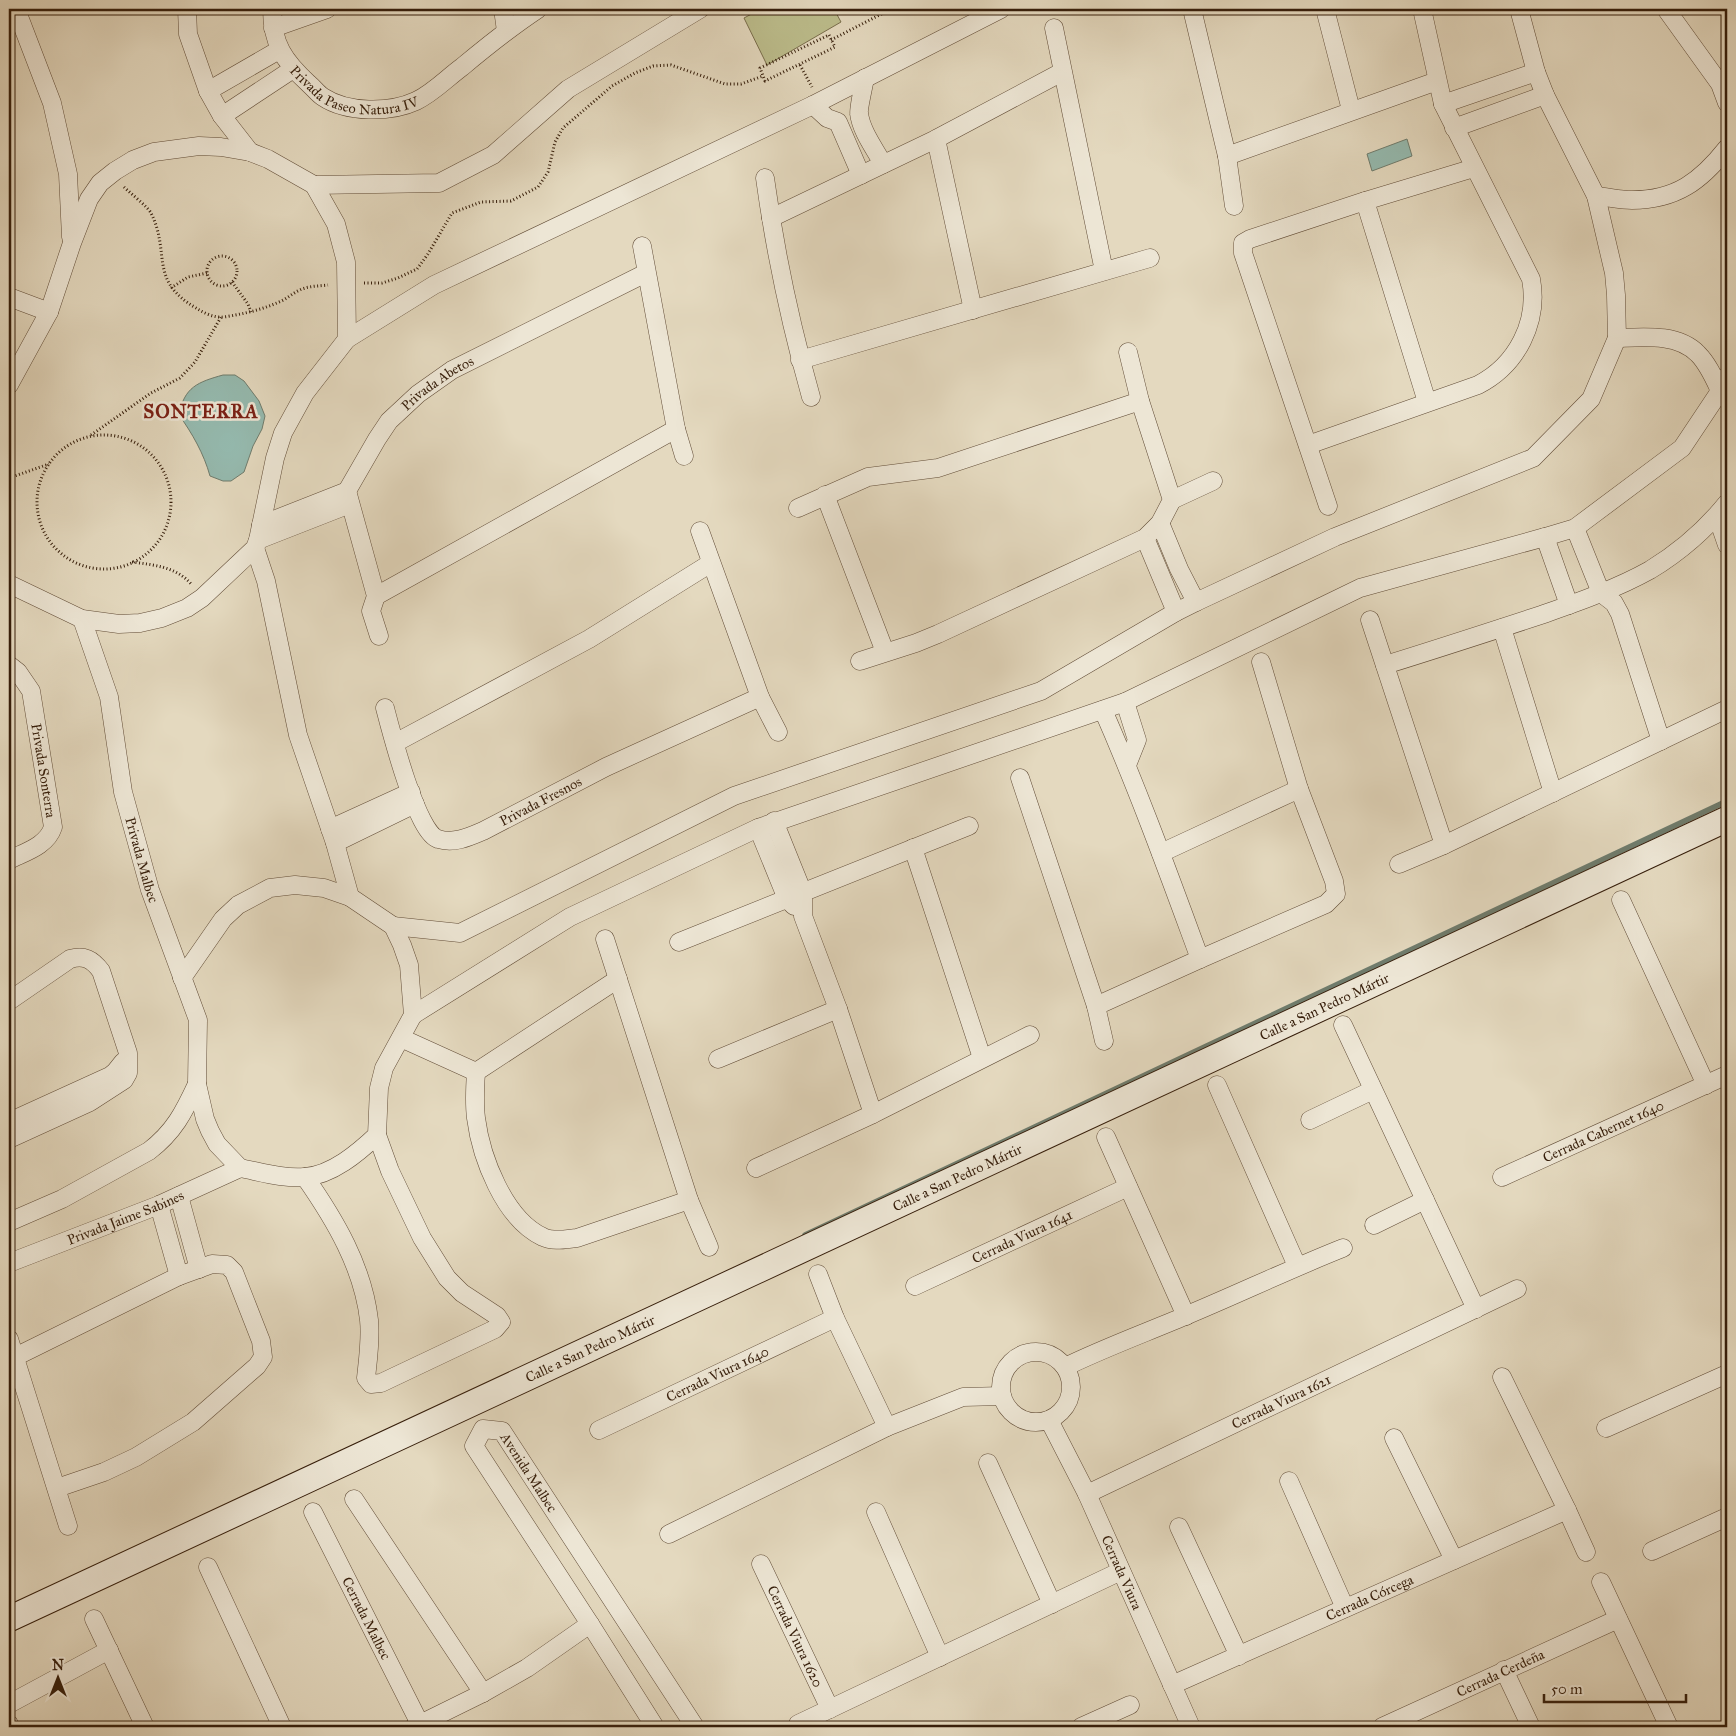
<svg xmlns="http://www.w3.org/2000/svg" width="1736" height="1736" font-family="'IM FELL Great Primer',serif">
<rect width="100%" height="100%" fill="#e4d9bf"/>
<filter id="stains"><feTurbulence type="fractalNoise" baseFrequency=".004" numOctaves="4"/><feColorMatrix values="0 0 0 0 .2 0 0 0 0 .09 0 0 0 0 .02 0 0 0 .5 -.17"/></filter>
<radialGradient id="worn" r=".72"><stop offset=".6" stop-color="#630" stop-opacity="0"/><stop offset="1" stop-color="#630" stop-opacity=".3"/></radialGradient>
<polygon fill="#bcbd8c" stroke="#796e4c" points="761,9 834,9 841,22 767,65 744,18"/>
<g fill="#95baaf" stroke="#6f7c6d">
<polygon points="1407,139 1412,156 1372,171 1367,154"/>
<path d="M223,375H235L244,381L259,401L265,416L262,429L253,446L244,472L231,481H223L210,476C204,454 192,433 179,415C184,387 198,382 223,375Z"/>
</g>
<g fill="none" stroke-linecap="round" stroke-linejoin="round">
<polyline stroke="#6f7c6d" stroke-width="5.5" points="805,1235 1727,801"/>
<g stroke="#624d38" stroke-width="19">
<g id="street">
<polyline points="16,9 52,103 68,174 71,237"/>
<polyline points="187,9 188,34 208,91 222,116 250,152"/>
<path id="s1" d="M272,9C272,44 284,61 309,84C314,88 318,94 323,97C347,113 390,113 416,101C433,93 447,78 462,67C487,46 511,27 538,9"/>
<polyline points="503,9 506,31"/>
<polyline points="1192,9 1227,156 1234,206"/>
<polyline points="1325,9 1351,110"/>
<polyline points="1666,9 1720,84 1727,103"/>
<polyline points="273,28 327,9"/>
<polyline points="1054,28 1104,271"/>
<path d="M865,78C864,84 858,110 859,113C861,131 875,149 883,164"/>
<polyline points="208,91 279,50"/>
<polyline points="1443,104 1536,72"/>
<polyline points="813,105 827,118 838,122 861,175"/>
<polyline points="222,116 293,69"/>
<polyline points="1454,128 1545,95"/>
<polyline points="936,139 973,310"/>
<polyline points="1227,156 1437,81"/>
<path d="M765,178C775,251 791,326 811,397"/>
<polyline points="314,185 439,183 493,155 568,89 700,9"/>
<path d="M1596,196C1608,197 1620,200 1632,200C1676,200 1701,181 1727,148"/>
<polyline points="1365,201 1427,402"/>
<polyline points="771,218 936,139 1062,72"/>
<polyline points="642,246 676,429 684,456"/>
<polyline points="9,297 49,312"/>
<path d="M1617,338C1643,337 1678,333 1698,354C1708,364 1714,378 1720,391"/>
<polyline points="347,339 434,285 813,105 1001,9"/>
<polyline points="800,360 1150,258"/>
<polyline points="9,385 49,312 72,243 89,199 100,183 115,171 133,160 154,152 199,146 221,147 250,152 268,159 314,185 336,224 346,262 347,339 305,393 283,433 275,458 258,540 255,548 202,598 187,608 162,618 140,623 119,624 82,619 9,584"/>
<path d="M1308,445L1478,385C1517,365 1539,322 1531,279L1443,104L1422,9"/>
<polyline points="347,491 376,596 371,611 379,636"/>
<polyline points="825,495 885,652"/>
<polyline points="1172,500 1213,481"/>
<polyline points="1328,506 1243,253 1243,243 1250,239 1365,201 1474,168"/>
<polyline points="798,508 868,477 938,468 1140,401"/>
<polyline points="1717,516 1727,545"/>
<polyline points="1160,523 1179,569 1196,602"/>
<path id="s2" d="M261,525L347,491L377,439L389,421L418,394L452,370L646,273"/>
<polyline points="1575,528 1601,593 1614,603 1620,614 1661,741"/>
<polyline points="700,531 760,697 778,732"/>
<polyline points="1545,537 1569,605"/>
<polyline points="1145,538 1176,612"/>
<polyline points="258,540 350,504"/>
<polyline points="255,548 266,581 298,735 335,843 350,897"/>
<polyline points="376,596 676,429"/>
<path id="s3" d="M82,619L109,697L123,792L150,890L198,1020L197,1084L205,1119L210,1131L217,1144L240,1168"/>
<polyline points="1370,620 1444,845"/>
<polyline points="1502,628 1553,793"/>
<polyline points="860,661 916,643 938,634 1145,538 1160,523 1172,500 1140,401 1128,352"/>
<path id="s4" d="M9,665L18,672L31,691L53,827C47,846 25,852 9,860"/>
<path d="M1385,665C1437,649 1489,632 1541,615C1578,602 1616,589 1650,570C1678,553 1706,529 1727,503"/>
<polyline points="1125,702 1137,740 1127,765"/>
<path id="s5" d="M385,708C391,731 417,833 438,839C454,844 469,837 483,831L606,767L760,697"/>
<path d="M1103,710C1139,792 1169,875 1200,959"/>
<polyline points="395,743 589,639 711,563"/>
<polyline points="1020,778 1096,1006 1104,1041"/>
<polyline points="774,821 803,893 803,916 838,1009 873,1114"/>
<polyline points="758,828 787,899 794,906"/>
<polyline points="330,829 411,792"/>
<polyline points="335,843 415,804"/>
<polyline points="913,848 982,1058"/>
<polyline points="1161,853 1299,789"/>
<polyline points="1399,864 1444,845 1727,709"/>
<polyline points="1621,900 1706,1085"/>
<polyline points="393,926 460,933 734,796 1041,691 1176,612 1196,602 1335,537 1533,458 1591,399 1617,338 1616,295 1614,273 1596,196 1545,95 1536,72 1519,9"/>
<polyline points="605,939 689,1200 709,1247"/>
<polyline points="679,942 969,826"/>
<path d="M182,978L223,919L238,905L270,888L295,885L324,888L350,897L393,926L402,945L409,965L413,1015L384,1068L379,1088L377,1135C358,1153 332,1175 305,1177C284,1179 261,1172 240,1168"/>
<path d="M9,1001L70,959C84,955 92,959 101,971L128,1053V1073L124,1080L90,1102L9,1139"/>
<polyline points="1096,1006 1200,959 1326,904 1336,894 1334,881 1299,789 1261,662"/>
<polyline points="413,1015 570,917 758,828 1125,702 1360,588 1545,537 1575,528 1682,448 1720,391 1727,376"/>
<polyline points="1343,1025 1476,1309"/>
<polyline points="401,1038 476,1072"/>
<polyline points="718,1059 838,1009"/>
<path d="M476,1072C475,1087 474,1102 476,1118C481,1157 504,1219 543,1237C553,1242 566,1239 577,1238L689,1200"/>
<polyline points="476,1072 618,979"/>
<polyline points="1217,1085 1297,1266"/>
<polyline points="1310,1120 1373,1090"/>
<polyline points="9,1122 110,1076 115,1072 123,1062"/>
<polyline points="1106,1137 1186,1316"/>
<polyline points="756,1168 873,1114 1030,1035"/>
<path d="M305,1177C335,1220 363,1267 369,1320C371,1339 368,1359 366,1378L371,1384L381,1383L495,1329L501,1322L497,1316L462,1293L447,1278L422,1238L390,1171L377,1135"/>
<path id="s6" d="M1502,1177L1727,1075"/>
<polyline points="179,1196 199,1269"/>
<polyline points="159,1205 179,1276"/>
<path d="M9,1222L62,1199L149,1151C174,1132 184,1112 197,1084"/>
<polyline points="1374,1225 1425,1200"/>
<path id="s7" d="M9,1263L159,1205L240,1168"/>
<polyline points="818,1274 835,1318 887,1427"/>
<path id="s8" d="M915,1286L1128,1187"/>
<polyline points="9,1339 68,1526"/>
<circle cx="1036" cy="1387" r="35"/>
<polyline points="15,1357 179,1276 212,1264 227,1265 234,1272 261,1341 263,1357 257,1366 193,1422 136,1457 104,1472 57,1488"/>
<path d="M1065,1367C1104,1348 1145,1333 1185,1316C1238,1294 1290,1269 1343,1248"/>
<polyline points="1502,1377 1567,1510 1586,1552"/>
<path id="s9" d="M1049,1420L1087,1494L1191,1727"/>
<polyline points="1606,1428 1727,1374"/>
<path id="s10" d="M599,1430L835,1318"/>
<polyline points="1394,1438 1454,1560"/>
<polyline points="988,1463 1052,1604"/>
<polyline points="1289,1481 1345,1608"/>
<path id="s11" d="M1087,1494L1517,1289"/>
<polyline points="354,1499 483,1693"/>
<path id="s12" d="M313,1512L420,1724"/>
<polyline points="876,1512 940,1657"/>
<polyline points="1179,1527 1239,1656"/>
<polyline points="669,1534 887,1427 963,1397 1002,1396"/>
<polyline points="1652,1551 1727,1517"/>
<path id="s13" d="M761,1564L830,1709"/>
<polyline points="208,1567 282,1727"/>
<polyline points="1601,1582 1669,1727"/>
<polyline points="94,1619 145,1727"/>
<polyline points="1504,1670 1531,1727"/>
<path id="s14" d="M1172,1685L1567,1510"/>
<polyline points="9,1704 109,1650"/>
<polyline points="9,1724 10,1727"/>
<polyline points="798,1724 1121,1571"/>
<polyline points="414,1727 483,1693 527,1668 590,1624"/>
<path id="s15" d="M655,1727L590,1624L474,1446L483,1429L502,1431L695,1727"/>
<polyline points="1081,1727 1130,1705"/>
<path id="s16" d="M1382,1727L1618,1619"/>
</g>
</g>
<g stroke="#361e0b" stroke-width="27">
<g id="secondary">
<path id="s17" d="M9,1619L1727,819"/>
</g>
</g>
<g stroke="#361e0b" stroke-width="3" stroke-dasharray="1 2.5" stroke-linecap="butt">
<polygon points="829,35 835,47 765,81 760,68"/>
<polyline points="831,40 891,9"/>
<polyline points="800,65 812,87"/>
<path d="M124,187C130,193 148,207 151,213C171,253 148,280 196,308C204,313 214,318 224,317C243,314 261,310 279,302C287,299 294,292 302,289C310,286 319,286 328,285"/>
<circle cx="222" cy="271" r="15"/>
<polyline points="232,282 248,304 251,312"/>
<polyline points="364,283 382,283 398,278 417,269 428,254 452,213 481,202 511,201 538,187 548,172 555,142 563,128 612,86 635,73 653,66 671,65 725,84 741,84 763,76"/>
<polyline points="171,288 188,277 207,273"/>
<polyline points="91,435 151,393 180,378 195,362 221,317"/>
<circle cx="104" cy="502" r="67"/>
<polyline points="9,478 49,464"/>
<path d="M132,562C155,565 177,567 192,585"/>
</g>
<use href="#street" stroke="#ede6d5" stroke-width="18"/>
<use href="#secondary" stroke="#ede6d5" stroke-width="25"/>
</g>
<g text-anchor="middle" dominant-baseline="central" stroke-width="5" stroke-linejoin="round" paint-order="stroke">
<g font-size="14" fill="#361e0b" stroke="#ede6d5">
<text stroke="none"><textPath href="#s1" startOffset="134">Privada Paseo Natura IV</textPath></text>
<text stroke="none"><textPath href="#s2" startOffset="236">Privada Abetos</textPath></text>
<text stroke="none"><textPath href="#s4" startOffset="115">Privada Sonterra</textPath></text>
<text stroke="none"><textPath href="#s5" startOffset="255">Privada Fresnos</textPath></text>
<text stroke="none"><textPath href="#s3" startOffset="249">Privada Malbec</textPath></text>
<text stroke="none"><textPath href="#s17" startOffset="1451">Calle a San Pedro Mártir</textPath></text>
<text stroke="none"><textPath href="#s6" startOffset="111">Cerrada Cabernet 1640</textPath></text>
<text stroke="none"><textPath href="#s17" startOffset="1046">Calle a San Pedro Mártir</textPath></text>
<text stroke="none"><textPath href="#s7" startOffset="125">Privada Jaime Sabines</textPath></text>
<text stroke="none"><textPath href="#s8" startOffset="118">Cerrada Viura 1641</textPath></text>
<text stroke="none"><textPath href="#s17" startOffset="641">Calle a San Pedro Mártir</textPath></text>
<text stroke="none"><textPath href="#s10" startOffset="131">Cerrada Viura 1640</textPath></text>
<text stroke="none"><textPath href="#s11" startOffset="215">Cerrada Viura 1621</textPath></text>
<text stroke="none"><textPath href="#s15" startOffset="422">Avenida Malbec</textPath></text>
<text stroke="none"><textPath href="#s9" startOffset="169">Cerrada Viura</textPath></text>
<text stroke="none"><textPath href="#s14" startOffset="216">Cerrada Córcega</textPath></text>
<text stroke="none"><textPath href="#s12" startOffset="119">Cerrada Malbec</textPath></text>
<text stroke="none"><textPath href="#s13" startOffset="80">Cerrada Viura 1620</textPath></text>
<text stroke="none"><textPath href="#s16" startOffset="130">Cerrada Cerdeña</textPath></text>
</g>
<g font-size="19" font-weight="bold" letter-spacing="1" fill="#7a1f14" stroke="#ede6d5">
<text x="201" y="411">SONTERRA</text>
</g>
</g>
<rect width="1736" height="1736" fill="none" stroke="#e4d9bf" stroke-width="30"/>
<rect x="10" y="10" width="1716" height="1716" fill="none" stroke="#361e0b" stroke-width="2.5"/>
<rect x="15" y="15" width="1706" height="1706" fill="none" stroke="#361e0b"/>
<g transform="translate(58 1678)" stroke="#ede6d5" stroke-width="4" paint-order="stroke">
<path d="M0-4L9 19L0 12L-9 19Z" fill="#361e0b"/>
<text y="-8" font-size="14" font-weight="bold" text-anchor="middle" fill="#361e0b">N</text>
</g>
<path d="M1544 1694v8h142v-8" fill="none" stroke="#361e0b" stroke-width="2.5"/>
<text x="1551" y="1694" font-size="15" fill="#361e0b" stroke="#ede6d5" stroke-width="4" paint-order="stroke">50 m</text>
<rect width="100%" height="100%" filter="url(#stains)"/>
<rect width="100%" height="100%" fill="url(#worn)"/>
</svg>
